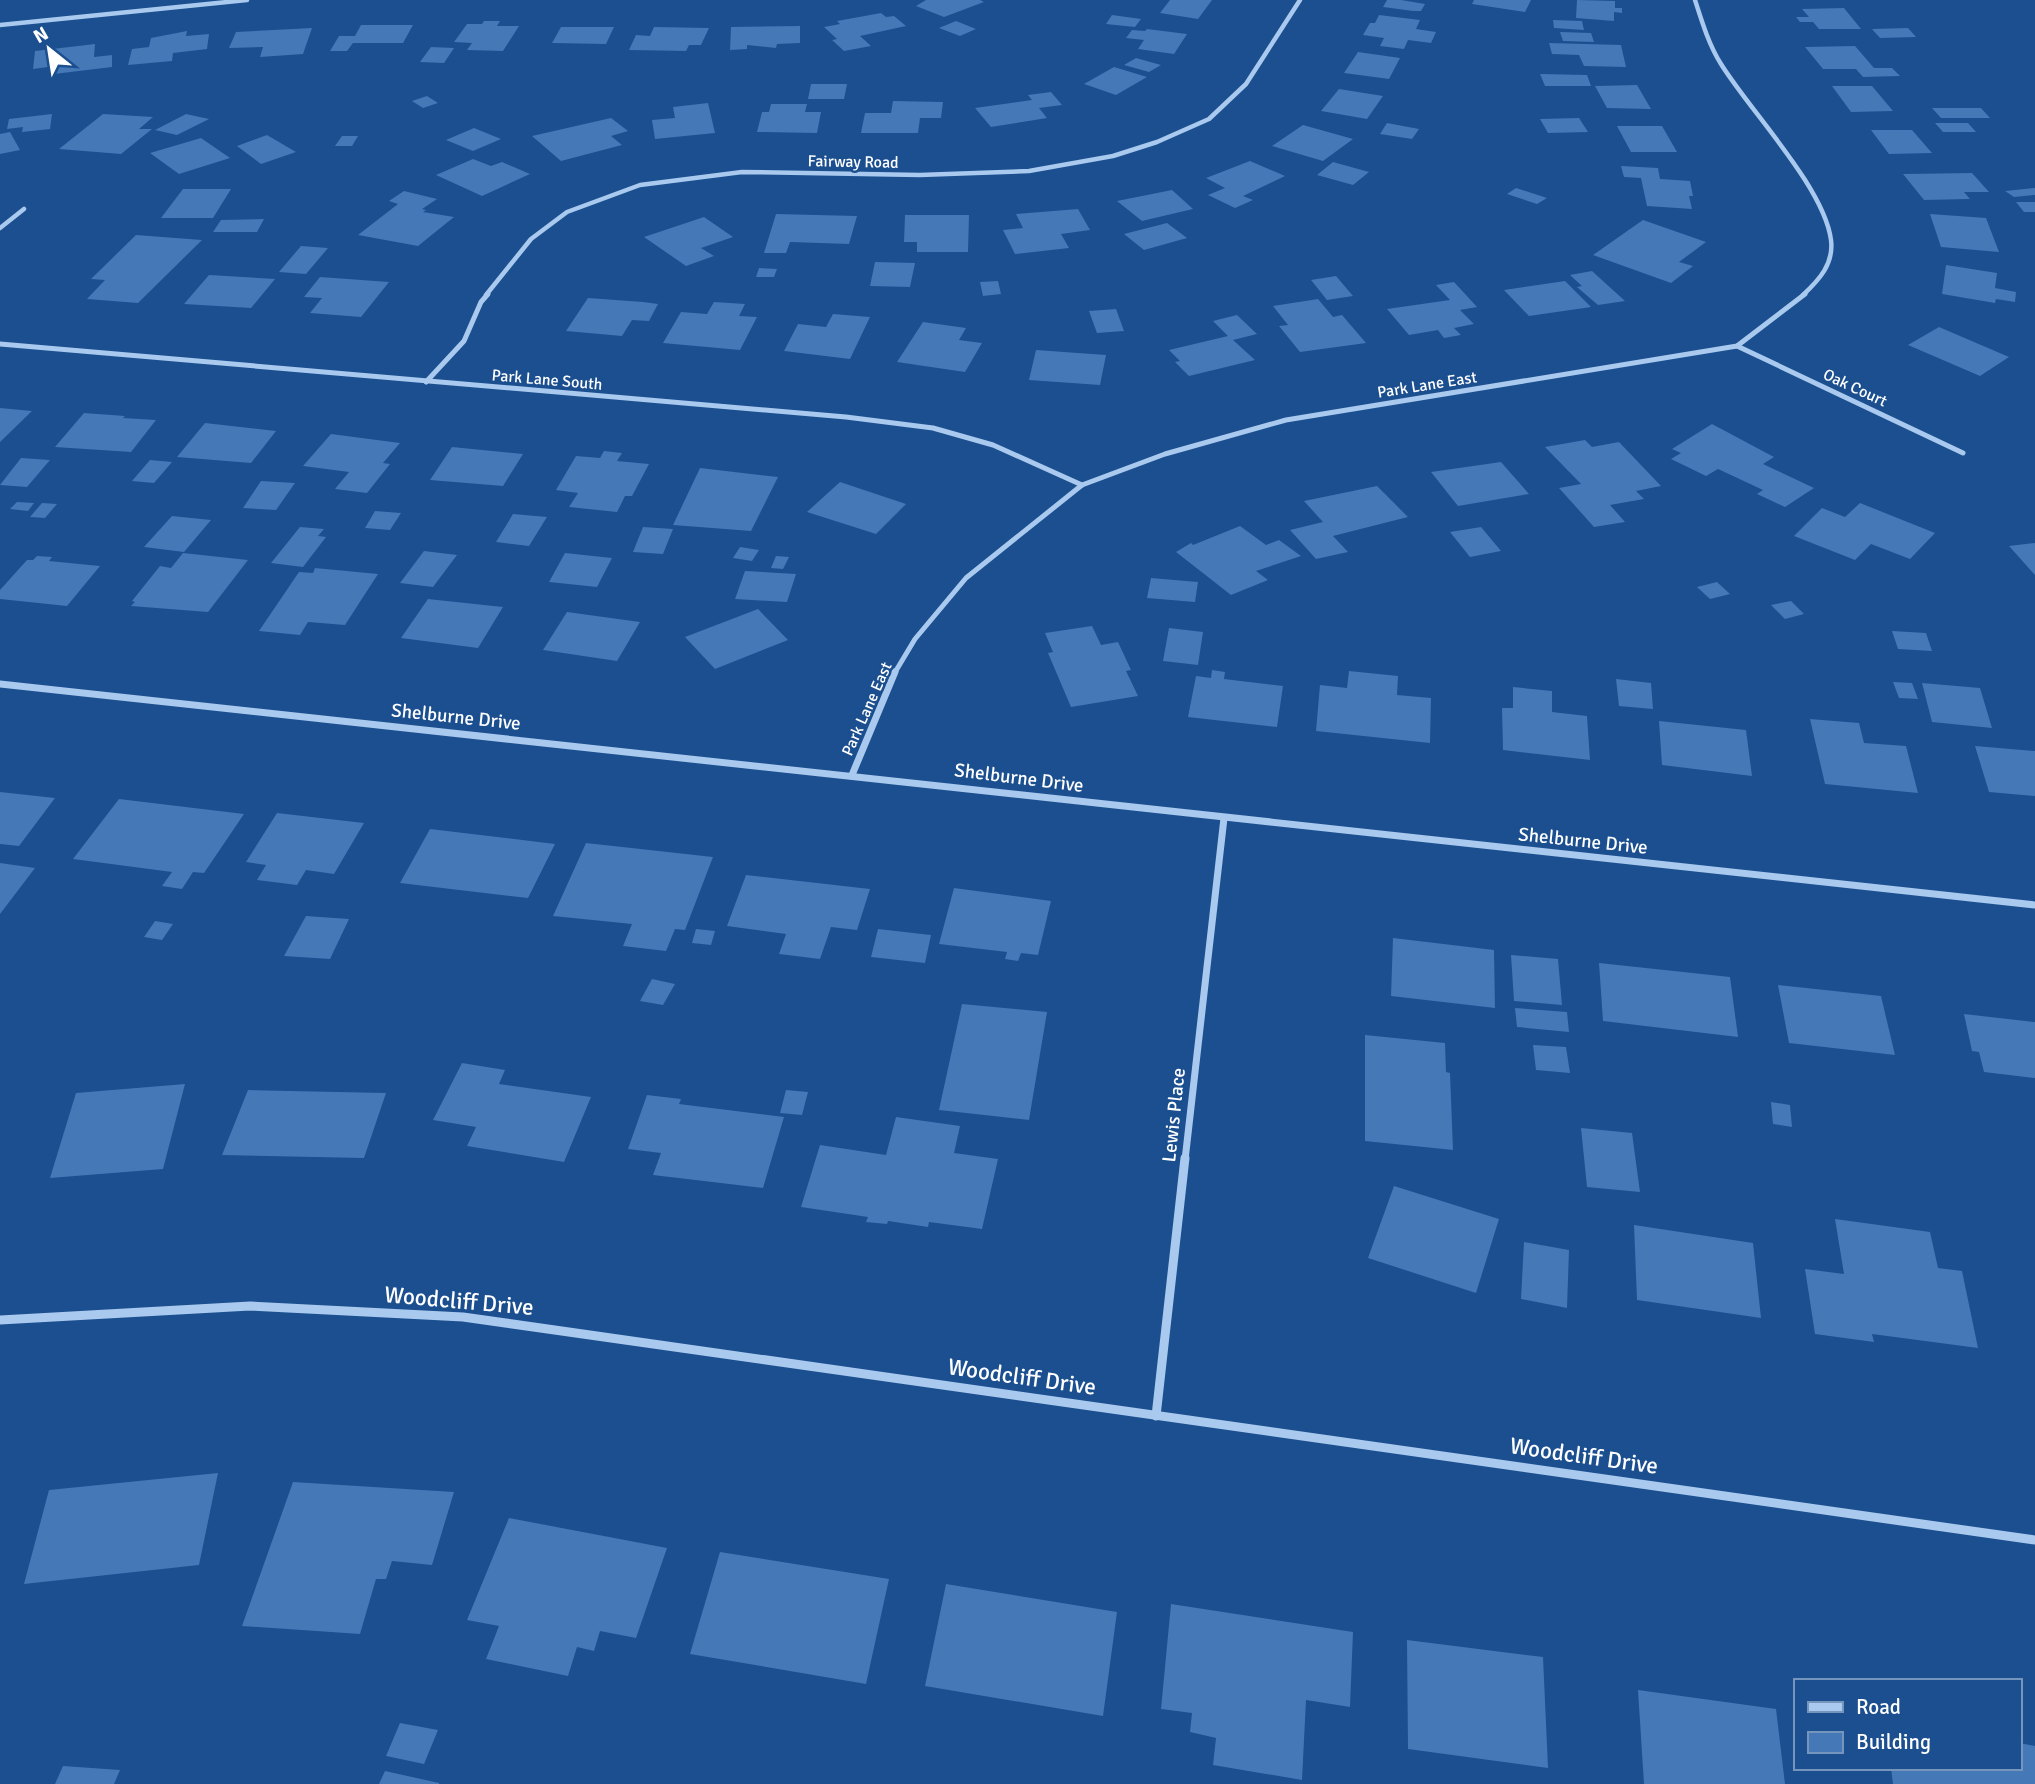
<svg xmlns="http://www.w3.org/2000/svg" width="2035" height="1784" font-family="Signika,sans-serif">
<rect width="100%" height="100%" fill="#1b4f8f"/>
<g fill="#4478b7">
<polygon points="926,0 980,0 984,2 944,17 916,6"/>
<polygon points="1170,0 1212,0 1198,19 1160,13"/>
<polygon points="1387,0 1401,0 1425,4 1421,11 1413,11 1383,7"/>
<polygon points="1474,0 1531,0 1525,12 1472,4"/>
<polygon points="1577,0 1615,1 1615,8 1622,8 1622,13 1614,12 1614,21 1576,18"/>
<polygon points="1844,8 1861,29 1819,29 1813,22 1800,22 1796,17 1809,17 1802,9"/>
<polygon points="881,13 886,17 894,16 906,26 860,36 871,46 844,51 832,40 837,39 824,27 840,24 837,21"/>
<polygon points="1112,15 1141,19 1135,27 1106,24"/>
<polygon points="1379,15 1420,20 1416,29 1436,32 1431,43 1408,40 1404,49 1380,46 1384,38 1363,35 1370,23 1375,23"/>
<polygon points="1553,20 1582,21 1584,30 1554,28"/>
<polygon points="484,21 500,21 497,26 519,26 503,51 467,50 472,43 454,42 467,24 482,24"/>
<polygon points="956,21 976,29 960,36 939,28"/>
<polygon points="361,25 413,25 403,43 353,43 347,51 330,51 339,36 355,36"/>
<polygon points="800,26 800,43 777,44 776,48 747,45 747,49 730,50 731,27"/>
<polygon points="561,27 614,27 606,44 552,43"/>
<polygon points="654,27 709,28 701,45 689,45 686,51 629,50 636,35 650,36"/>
<polygon points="312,28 303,54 260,57 263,47 229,48 236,32"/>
<polygon points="1908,28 1916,37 1880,38 1872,29"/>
<polygon points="1147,29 1187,34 1174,54 1138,49 1144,40 1126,38 1132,30 1145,31"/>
<polygon points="187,31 186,36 209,34 207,49 173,53 172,61 128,65 132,49 149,47 151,38"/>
<polygon points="1560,32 1591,33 1594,42 1563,41"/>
<polygon points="1549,43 1621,45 1626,67 1584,66 1579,55 1552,54"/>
<polygon points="95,44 94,57 112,55 112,67 54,74 55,66 33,69 35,51"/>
<polygon points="1855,46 1874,68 1892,68 1900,76 1863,77 1856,69 1823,69 1805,47"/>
<polygon points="431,47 454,48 444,63 420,62"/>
<polygon points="1358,52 1400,58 1389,79 1344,73"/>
<polygon points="1136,58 1161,65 1149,72 1124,65"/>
<polygon points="1114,67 1147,77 1116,95 1084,84"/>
<polygon points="1540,74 1587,75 1591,86 1545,86"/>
<polygon points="811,84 847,84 844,99 808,99"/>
<polygon points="1637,85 1651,109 1607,108 1595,86"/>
<polygon points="1832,86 1872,86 1893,111 1851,112"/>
<polygon points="1339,89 1383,96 1367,119 1321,111"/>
<polygon points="1051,92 1062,105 1039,108 1047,118 991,127 975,108 1032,100 1028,95"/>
<polygon points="427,96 438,103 423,108 412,101"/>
<polygon points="893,101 943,102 941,118 920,118 918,133 861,133 865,113 891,113"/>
<polygon points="708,103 715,133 655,139 652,120 675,118 673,107"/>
<polygon points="771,104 807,104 805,112 821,112 817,133 757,132 762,112 769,112"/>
<polygon points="1932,108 1981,108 1990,118 1941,118"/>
<polygon points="52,114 50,129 22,132 23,127 7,129 9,119"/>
<polygon points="103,114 153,117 139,129 152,129 121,154 59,149"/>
<polygon points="186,114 209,119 177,135 155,130"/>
<polygon points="611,118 628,131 611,136 622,145 561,161 532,136"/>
<polygon points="1579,118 1588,132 1548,133 1540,119"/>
<polygon points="1387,123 1419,129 1412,139 1380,134"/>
<polygon points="1935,123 1968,123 1976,132 1943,132"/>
<polygon points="1303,125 1353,139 1323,161 1272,146"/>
<polygon points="1617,126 1662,126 1677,152 1631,152"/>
<polygon points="474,128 501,139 473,151 446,140"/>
<polygon points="1871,130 1912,130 1932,153 1889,154"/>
<polygon points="10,132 20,150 0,154 0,134"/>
<polygon points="267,135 296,152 261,164 237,146"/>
<polygon points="342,136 358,136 352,146 335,146"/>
<polygon points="201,138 230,158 179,174 150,153"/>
<polygon points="473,159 491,166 502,162 530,174 482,196 436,175"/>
<polygon points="1250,161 1285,176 1243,196 1253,200 1235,208 1208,195 1225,188 1206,178"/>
<polygon points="1333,162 1369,172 1353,185 1317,175"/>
<polygon points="1621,166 1658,168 1660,179 1690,181 1693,196 1689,196 1692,209 1647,206 1641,178 1624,177"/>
<polygon points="1972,173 1989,192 1964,192 1970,199 1924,200 1903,174"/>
<polygon points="1516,188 1547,198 1537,204 1507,194"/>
<polygon points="2035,188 2035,195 2014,197 2005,191"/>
<polygon points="183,189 231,189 213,218 161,218"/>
<polygon points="1172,190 1193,209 1142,221 1117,201"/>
<polygon points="404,191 437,199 422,209 426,210 423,212 454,217 418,246 358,235 398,204 389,201"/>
<polygon points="2016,202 2035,202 2035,212 2024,212"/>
<polygon points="1078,209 1090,230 1061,234 1069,248 1015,254 1003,230 1023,228 1016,214"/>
<polygon points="776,214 857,216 849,244 790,242 786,253 764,253"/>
<polygon points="1930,214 1986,218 1999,252 1941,247"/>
<polygon points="905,215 969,215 968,252 917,252 917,242 904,242"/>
<polygon points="704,217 733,237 701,248 714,256 686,266 644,237"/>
<polygon points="264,219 257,232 213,232 221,220"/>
<polygon points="1643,220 1706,242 1679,262 1693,266 1671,283 1593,255"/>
<polygon points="1167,223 1187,238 1144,250 1124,234"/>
<polygon points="136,235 202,240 138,303 87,299 105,280 91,279"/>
<polygon points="301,246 328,248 306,274 279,272"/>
<polygon points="875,262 915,263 910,287 870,286"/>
<polygon points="1946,265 1997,273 1995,288 2016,292 2015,302 1996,299 1995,303 1942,294"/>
<polygon points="759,268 777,269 774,277 756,277"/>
<polygon points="1592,271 1625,301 1598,305 1577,287 1582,286 1570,275"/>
<polygon points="209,275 275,279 251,308 184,304"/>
<polygon points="1336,276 1353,296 1327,300 1311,280"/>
<polygon points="320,277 389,282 361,317 310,313 322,298 304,297"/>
<polygon points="998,281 1001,294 983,296 980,282"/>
<polygon points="1565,281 1591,307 1529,316 1504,290"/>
<polygon points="1454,282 1477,307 1460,310 1474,324 1454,328 1461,335 1444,338 1438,330 1409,335 1387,309 1450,300 1436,285"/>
<polygon points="588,298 643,302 658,304 649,321 632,320 622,336 566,331"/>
<polygon points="1318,299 1333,317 1342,315 1366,343 1300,352 1279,326 1288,325 1273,306"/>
<polygon points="714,302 745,304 739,316 757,317 740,350 663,343 681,312 707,314"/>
<polygon points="1116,309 1124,331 1097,333 1089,311"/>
<polygon points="833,314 870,317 850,359 784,351 798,324 826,327"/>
<polygon points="1237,315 1257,334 1233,340 1255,360 1189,376 1175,362 1180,361 1169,350 1228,336 1213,321"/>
<polygon points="923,322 966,328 959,340 982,343 965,372 897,362"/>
<polygon points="1939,327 2009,357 1980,376 1908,345"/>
<polygon points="1036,350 1106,355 1100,385 1029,380"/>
<polygon points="0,408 32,411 0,442"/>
<polygon points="84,413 125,416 123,418 156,420 131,452 55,447"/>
<polygon points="205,423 276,431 251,463 177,457"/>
<polygon points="1712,424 1774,457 1763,464 1814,488 1785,507 1757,494 1763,490 1718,469 1706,476 1671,459 1681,453 1672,449"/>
<polygon points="331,434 400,443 383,463 390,464 367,493 335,489 349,472 303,466"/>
<polygon points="1585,440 1592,447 1619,442 1661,486 1636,491 1644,499 1610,505 1625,522 1594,527 1559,488 1581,484 1545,447"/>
<polygon points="452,447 523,454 503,486 430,480"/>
<polygon points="604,451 622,453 617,461 649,464 632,496 625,496 617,512 569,507 578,493 556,490 576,456 600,458"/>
<polygon points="21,458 50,460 27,487 0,485"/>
<polygon points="150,460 172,462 154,483 132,481"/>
<polygon points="1501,462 1529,494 1458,506 1431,472"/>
<polygon points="700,468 778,477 751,531 673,525"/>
<polygon points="261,481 295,483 276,510 243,508"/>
<polygon points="840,482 906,504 876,534 807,512"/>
<polygon points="1377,486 1408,517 1333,536 1348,552 1316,559 1290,530 1323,522 1304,501"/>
<polygon points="17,502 34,503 28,511 10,509"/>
<polygon points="42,503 57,504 45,518 30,517"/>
<polygon points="1860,503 1935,533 1910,559 1871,544 1855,560 1794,536 1822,508 1845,517"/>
<polygon points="375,511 401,513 390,530 365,528"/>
<polygon points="513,514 547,517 529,546 496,542"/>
<polygon points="172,516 211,520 184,552 144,547"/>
<polygon points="1240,526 1266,545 1279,540 1301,556 1256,571 1268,580 1231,595 1176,552 1191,543 1193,545"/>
<polygon points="300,527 324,529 318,536 326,537 303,567 271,563"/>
<polygon points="643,527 673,529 663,554 633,552"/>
<polygon points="1481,527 1501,551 1470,557 1450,532"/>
<polygon points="2035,543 2035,575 2009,546"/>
<polygon points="740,547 759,550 752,561 733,558"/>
<polygon points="424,551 457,555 433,587 400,583"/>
<polygon points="183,553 248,560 208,612 131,606 135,602 132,601 160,566 171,568"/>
<polygon points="565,553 612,558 597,587 549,582"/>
<polygon points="37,556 52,557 49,561 100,566 67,606 0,599 0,590 27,560 33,560"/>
<polygon points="776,556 789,557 783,569 771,568"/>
<polygon points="315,568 378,574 345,625 308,622 300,635 259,631 299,572 313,573"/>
<polygon points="745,571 796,574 787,602 735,599"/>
<polygon points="1151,578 1198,582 1195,602 1147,598"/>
<polygon points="1717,582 1730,594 1710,599 1697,587"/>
<polygon points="428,599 503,607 478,648 401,638"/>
<polygon points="1791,601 1804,614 1785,619 1771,605"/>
<polygon points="758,609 788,640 715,669 685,637"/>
<polygon points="567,612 640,622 617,661 543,650"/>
<polygon points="1092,626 1101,645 1118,642 1131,670 1126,671 1138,696 1071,707 1048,653 1053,652 1045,633"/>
<polygon points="1169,628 1203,632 1198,665 1163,661"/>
<polygon points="1892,631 1926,633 1932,651 1898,649"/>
<polygon points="1212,670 1225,672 1224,679 1283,686 1277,727 1188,717 1196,676 1211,678"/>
<polygon points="1349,671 1398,676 1397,695 1431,698 1430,743 1316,731 1320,685 1347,688"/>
<polygon points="1616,679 1651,683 1653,709 1619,706"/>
<polygon points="1893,682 1912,683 1918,699 1899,698"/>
<polygon points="1922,683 1980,688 1992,728 1932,722"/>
<polygon points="1513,687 1552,691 1552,712 1587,716 1590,760 1503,750 1502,708 1513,708"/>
<polygon points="1810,719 1859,723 1864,743 1906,746 1918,793 1825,784"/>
<polygon points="1659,721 1746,730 1752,776 1662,765"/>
<polygon points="1975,746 2035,751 2035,796 1989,792"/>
<polygon points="0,792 55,798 19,846 0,844"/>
<polygon points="119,799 244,814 204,873 193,872 182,889 162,886 172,872 73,859"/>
<polygon points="277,813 364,823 334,874 306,870 297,885 257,880 266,865 246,862"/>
<polygon points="430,829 555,844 528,898 400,883"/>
<polygon points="586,843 713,857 685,930 675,929 666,951 623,946 632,924 553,916"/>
<polygon points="0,863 35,868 0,914"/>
<polygon points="746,875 870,889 857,930 831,927 820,959 779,954 786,934 727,926"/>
<polygon points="954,888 1051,901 1038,955 1021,953 1018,961 1005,959 1007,952 939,944"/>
<polygon points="306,916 349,919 330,959 284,956"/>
<polygon points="155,921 173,924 162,940 144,937"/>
<polygon points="696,929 715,931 711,945 692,943"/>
<polygon points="878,929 931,935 925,963 871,957"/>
<polygon points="1393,938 1494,950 1495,1008 1391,996"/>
<polygon points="1511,955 1558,959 1562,1005 1514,1001"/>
<polygon points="1599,963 1730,977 1738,1037 1603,1021"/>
<polygon points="652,979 675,984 663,1005 640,1001"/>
<polygon points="1778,985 1881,996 1895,1055 1789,1043"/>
<polygon points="962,1004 1047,1012 1029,1120 939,1110"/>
<polygon points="1515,1008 1567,1012 1569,1032 1517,1027"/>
<polygon points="1964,1014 2035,1022 2035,1078 1984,1072 1979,1052 1972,1051"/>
<polygon points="1365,1035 1445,1043 1446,1072 1450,1073 1453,1150 1365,1141"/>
<polygon points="1533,1045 1566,1047 1570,1073 1536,1070"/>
<polygon points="462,1063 505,1070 499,1084 591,1097 564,1162 467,1146 476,1127 433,1120"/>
<polygon points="185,1084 163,1169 50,1178 76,1093"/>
<polygon points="248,1090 386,1093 364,1158 222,1155"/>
<polygon points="786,1090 808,1092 802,1115 780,1113"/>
<polygon points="647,1095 681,1099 679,1104 784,1117 763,1188 653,1175 661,1153 628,1149"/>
<polygon points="1771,1102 1790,1105 1792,1127 1773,1124"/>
<polygon points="896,1117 960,1126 954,1153 998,1159 982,1229 929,1222 928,1227 888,1221 887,1224 866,1222 868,1217 801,1207 820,1145 886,1155"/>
<polygon points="1581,1128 1632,1133 1640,1192 1587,1187"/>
<polygon points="1394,1186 1499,1219 1476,1293 1368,1258"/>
<polygon points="1835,1219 1930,1232 1938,1268 1962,1271 1978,1348 1872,1334 1874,1342 1815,1334 1805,1269 1844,1274"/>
<polygon points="1634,1225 1753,1243 1761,1318 1637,1300"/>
<polygon points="1524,1242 1569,1250 1567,1308 1521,1299"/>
<polygon points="218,1473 199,1565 24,1584 49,1490"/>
<polygon points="293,1482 454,1492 432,1565 392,1561 386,1579 376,1579 360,1634 242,1626"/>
<polygon points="509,1518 667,1548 636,1638 600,1631 594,1651 577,1647 568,1676 486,1659 499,1626 467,1620"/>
<polygon points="720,1552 889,1579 866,1684 690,1654"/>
<polygon points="946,1584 1117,1612 1103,1716 925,1686"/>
<polygon points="1171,1604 1353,1632 1350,1707 1306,1700 1302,1780 1213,1765 1216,1738 1190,1732 1192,1713 1161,1709"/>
<polygon points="1407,1640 1543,1657 1548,1768 1408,1749"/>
<polygon points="1638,1690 1776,1709 1785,1784 1644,1784"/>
<polygon points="400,1723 438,1730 424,1764 386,1756"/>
<polygon points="2019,1743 2035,1746 2035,1784 1893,1784 1891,1768 2019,1768"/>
<polygon points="63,1766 120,1770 114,1784 55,1784"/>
<polygon points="385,1771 439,1783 439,1784 379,1784"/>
</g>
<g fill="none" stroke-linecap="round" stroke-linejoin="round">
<g stroke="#a9c9ee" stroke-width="4.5">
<path d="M1695,0C1702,22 1709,45 1721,64C1750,111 1824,187 1831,240C1834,264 1819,280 1803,295"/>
<polyline points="0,25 247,0"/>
<polyline points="0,228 24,209"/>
<polyline points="486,295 531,239 567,212 640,185 742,172 920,175 1029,171 1113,156 1157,142 1209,119 1246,84 1300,0"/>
</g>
<g stroke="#a9c9ee" stroke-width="5">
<polyline points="0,344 846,417 933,428 993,445 1082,485"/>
<polyline points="1737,346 1963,453"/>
<polyline points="426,382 464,341 481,302 488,294"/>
<polyline points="894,674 915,639 966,578 1082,485 1165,454 1286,420 1737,346 1805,294"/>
</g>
<g stroke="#a9c9ee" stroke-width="7">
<polyline points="0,684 2035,905"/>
<polyline points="852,775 895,672"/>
<polyline points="1185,1160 1224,818"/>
</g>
<g stroke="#a9c9ee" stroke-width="9">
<polyline points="0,1320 250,1306 463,1317 2035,1540"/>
<polyline points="1156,1416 1185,1158"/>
</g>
</g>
<g text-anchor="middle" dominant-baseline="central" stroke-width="5" stroke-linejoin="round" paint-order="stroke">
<g font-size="16" fill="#fff" stroke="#1b4f8f">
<text transform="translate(853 162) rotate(1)">Fairway Road</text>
<text transform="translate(547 380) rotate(5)">Park Lane South</text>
<text transform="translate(1427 385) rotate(-9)">Park Lane East</text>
<text transform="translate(1855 388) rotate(25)">Oak Court</text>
<text transform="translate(867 709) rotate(-66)">Park Lane East</text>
</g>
<g font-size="19" fill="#fff" stroke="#1b4f8f">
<text transform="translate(456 717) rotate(6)">Shelburne Drive</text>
<text transform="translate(1019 778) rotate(7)">Shelburne Drive</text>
<text transform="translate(1583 841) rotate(6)">Shelburne Drive</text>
<text transform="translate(1174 1115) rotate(-84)">Lewis Place</text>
</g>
<g font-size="23" fill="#fff" stroke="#1b4f8f">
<text transform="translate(459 1301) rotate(5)">Woodcliff Drive</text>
<text transform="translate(1022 1377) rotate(8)">Woodcliff Drive</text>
<text transform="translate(1584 1456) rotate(8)">Woodcliff Drive</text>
</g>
</g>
<rect x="1794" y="1679" width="228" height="91" fill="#1b4f8f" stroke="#7695bc" stroke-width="2"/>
<rect x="1808" y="1702" width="35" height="10" fill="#a9c9ee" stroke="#7695bc" stroke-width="2"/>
<text x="1856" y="1714" font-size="21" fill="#ffffff">Road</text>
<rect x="1808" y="1732" width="35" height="21" fill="#4478b7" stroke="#7695bc" stroke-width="2"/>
<text x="1856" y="1749" font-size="21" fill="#ffffff">Building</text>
<g transform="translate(49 49) rotate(330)" stroke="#1b4f8f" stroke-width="5" paint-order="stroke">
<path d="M0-5L12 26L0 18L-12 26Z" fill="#ffffff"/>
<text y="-10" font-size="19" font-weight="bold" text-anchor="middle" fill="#ffffff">N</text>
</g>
</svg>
